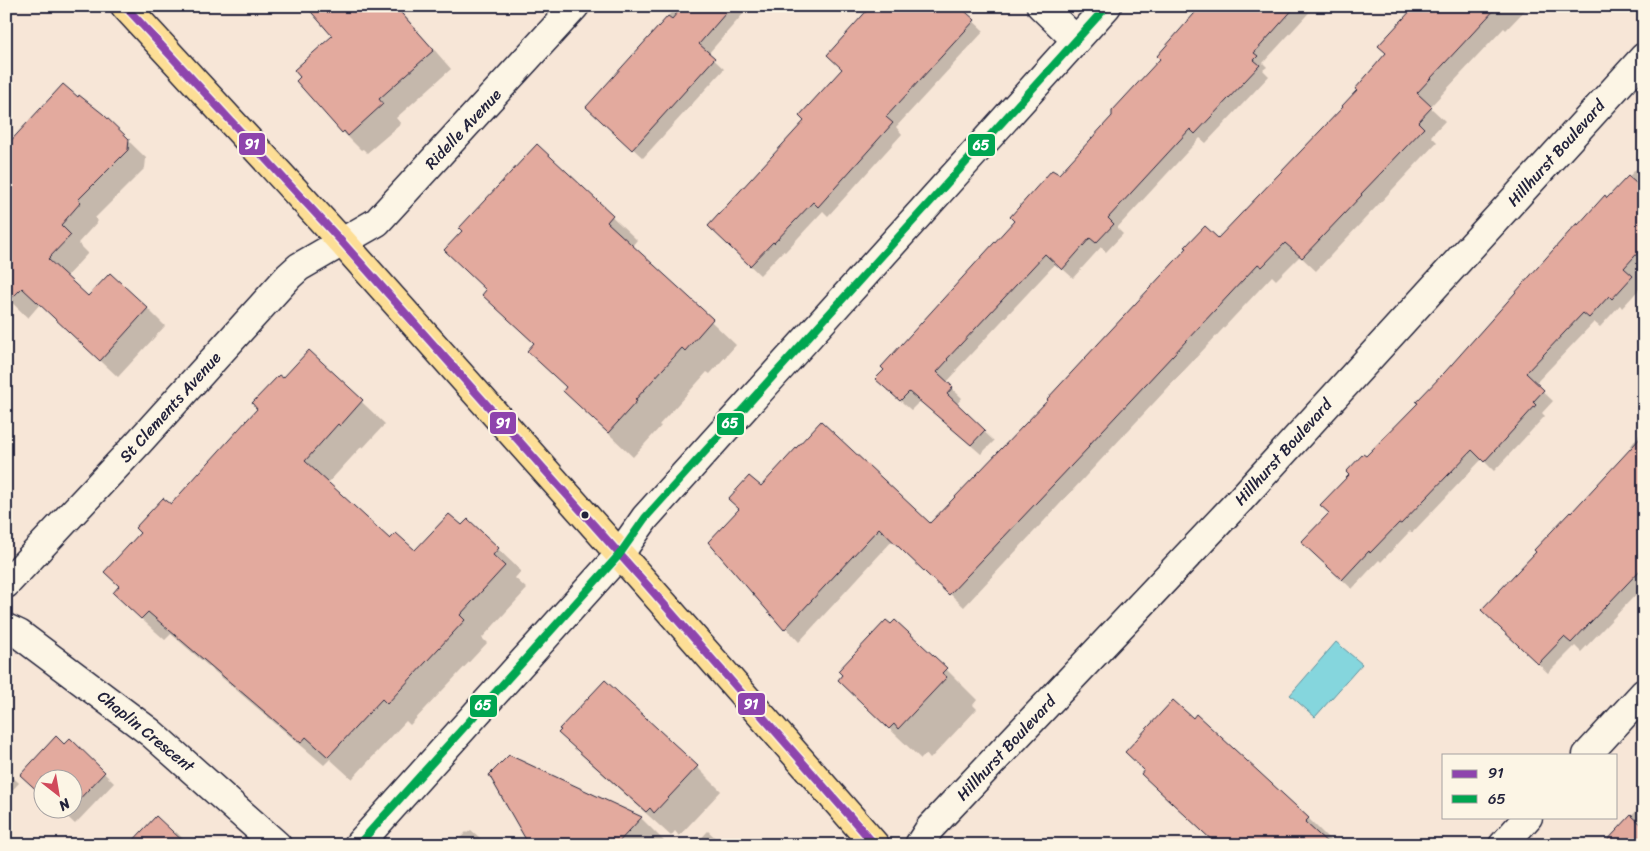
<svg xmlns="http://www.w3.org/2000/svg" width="1650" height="851" font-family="Sriracha,sans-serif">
<rect width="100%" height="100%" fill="#f7e6d7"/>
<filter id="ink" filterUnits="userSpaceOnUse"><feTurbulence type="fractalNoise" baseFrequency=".02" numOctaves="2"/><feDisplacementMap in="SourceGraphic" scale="10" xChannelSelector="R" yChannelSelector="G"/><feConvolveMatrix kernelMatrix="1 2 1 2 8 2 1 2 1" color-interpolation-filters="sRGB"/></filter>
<g filter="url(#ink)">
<polygon fill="#85d6dd" stroke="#5d8e9c" points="1336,642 1362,664 1315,717 1290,695"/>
<g fill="#0003">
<polygon points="308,6 396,6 451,69 396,118 401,124 367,153 363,149 361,150 343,132 334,36"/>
<polygon points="677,6 750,6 708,54 724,69 643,158 588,107"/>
<polygon points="957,6 984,31 896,127 902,134 828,216 823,211 785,252 783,251 760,275 719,236 843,69"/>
<polygon points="1213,6 1315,6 1263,63 1267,67 1263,70 1269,76 1206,143 1200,138 1117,228 1123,234 1106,252 1101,247 1073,278 1056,263 956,370 957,371 946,383 962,398 956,405 994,441 981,454 920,401 911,410 887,389 1059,175"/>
<polygon points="1416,6 1525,6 1527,8 1506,30 1504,28 1430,107 1445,121 1431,136 1437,142 1316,271 1300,256 1276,280 1272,276 964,607 893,540 799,642 710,542 761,488 930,524 1218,240 1344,107 1387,53"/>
<polygon points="78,99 102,115 146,158 145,168 95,218 98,221 78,243 88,253 66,277 88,298 147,308 165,326 118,377 40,304 28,318 6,297"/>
<polygon points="537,146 637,240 632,246 736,345 710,374 707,372 659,425 661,426 633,457 564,391 567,388 529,351 535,344 487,291 463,231"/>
<polygon points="1644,161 1644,284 1622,308 1620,305 1600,327 1594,322 1535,384 1553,401 1542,413 1545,416 1494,471 1482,459 1412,533 1410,531 1381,562 1379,560 1352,589 1313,552 1330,513 1366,458 1419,403 1578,226 1607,199"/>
<polygon points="309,352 385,424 363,448 362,446 328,483 390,541 415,552 462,527 468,520 521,571 515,578 527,589 482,638 487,643 410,725 406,721 352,779 330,759 324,765 171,634 165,640 137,615 283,380"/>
<polygon points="1644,428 1644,586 1581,652 1575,646 1548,673 1492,620 1571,515 1632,449 1630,447"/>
<polygon points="891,626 946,669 977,700 973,705 977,709 930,759 926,754 921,759 871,711"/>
<polygon points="560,733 697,767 721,791 679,836 675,831 671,836 584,757"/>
<polygon points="70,740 114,783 75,824 58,808 72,808 72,778 42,778 42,794 32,784"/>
<polygon points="6,771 19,783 6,797"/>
<polygon points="1142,774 1308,818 1335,845 1216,845"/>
<polygon points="1644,803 1644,845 1604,845"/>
<polygon points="641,818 664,841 661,845 530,845"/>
<polygon points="471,830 488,845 454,845 466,832 467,833"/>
<polygon points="708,831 723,845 695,845"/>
<polygon points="176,832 190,845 132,845 174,835"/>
</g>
<g fill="#e3aa9e" stroke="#22223b">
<polygon points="306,6 395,6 434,50 379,99 383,104 348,136 344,131 342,133 296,81 300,77 294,70 332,36"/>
<polygon points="683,6 732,6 699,44 715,58 632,150 586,107 668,16 672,19"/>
<polygon points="871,6 959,6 975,20 886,117 893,123 818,207 813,202 774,243 773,242 750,266 708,226 804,121 799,116 842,69 827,55"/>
<polygon points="1201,6 1296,6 1254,53 1258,56 1254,60 1260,65 1195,134 1190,129 1108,218 1114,224 1096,243 1090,238 1062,270 1045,254 947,359 948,360 937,372 953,387 947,394 985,430 971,445 909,392 900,401 875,379 884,370 881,367 1014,221 1010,217 1052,170 1059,174 1112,116 1112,111 1160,59 1157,56"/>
<polygon points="1415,6 1498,6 1417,93 1432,107 1418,122 1424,128 1361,194 1362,195 1302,258 1285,243 1262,267 1258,264 1088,446 1089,447 949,595 879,528 784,630 708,542 739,509 728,499 749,476 761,486 821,421 930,523 1048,400 1047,399 1187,248 1185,247 1205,226 1218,238 1343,107 1342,106 1357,90 1355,89 1386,53 1378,46"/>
<polygon points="63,84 78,97 79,95 103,114 129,139 128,150 78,200 81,202 61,225 71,235 48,259 88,296 110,273 148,308 100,361 22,288 6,304 6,146"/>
<polygon points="537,144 613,215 607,222 713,319 685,351 682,348 635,400 637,401 608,433 563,391 566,387 527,351 534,343 482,295 486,290 444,250 462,231 459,228"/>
<polygon points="1628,176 1644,190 1644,246 1624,268 1633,276 1612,299 1609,296 1589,318 1583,313 1526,373 1544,390 1533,402 1536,405 1484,462 1472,450 1401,524 1399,523 1370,553 1369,551 1342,580 1301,542 1329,513 1320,505 1349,475 1346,472 1363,454 1366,456 1418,403 1416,402 1445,372 1577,223 1578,225 1605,195 1607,198"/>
<polygon points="309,350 363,400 340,426 338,424 305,461 390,539 396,533 415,550 449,514 462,525 468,519 499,548 493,555 505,566 460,615 465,620 387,704 382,699 328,757 306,737 301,743 148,612 141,619 113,593 119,586 104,572 140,533 135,528 163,498 171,504 257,409 252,403 279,375 283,378"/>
<polygon points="1644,434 1644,566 1571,643 1564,637 1538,664 1481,610 1536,552 1534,550 1570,512 1571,513"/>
<polygon points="886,620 891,624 895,620 947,668 942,673 947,677 898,729 894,724 889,729 838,680 842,675 838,671"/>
<polygon points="605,680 698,766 654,813 650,808 646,812 558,733 561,730 559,729"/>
<polygon points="1173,700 1193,718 1196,714 1309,818 1305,822 1330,845 1217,845 1141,774 1144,770 1125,752"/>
<polygon points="56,736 64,744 70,738 105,772 72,807 72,778 42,778 42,795 20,775"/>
<polygon points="509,755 642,817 616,845 529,845 489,775"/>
<polygon points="1631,815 1644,827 1644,845 1603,845"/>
<polygon points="156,816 187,845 129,845"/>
</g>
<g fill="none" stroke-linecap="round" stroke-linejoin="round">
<g stroke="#22223b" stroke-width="31">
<g id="minor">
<polyline points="1041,6 1076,40"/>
<polyline points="6,584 139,442 289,276 299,267 377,222 575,6"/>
<polyline points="6,628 19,634 151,733 277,845"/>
<polyline points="1587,755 1644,693"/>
<polyline points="358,845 619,555 645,518 1107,6"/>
<polyline points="919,845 930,828 1240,500 1644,57"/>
<polyline points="1503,845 1528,817"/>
</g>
</g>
<g stroke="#22223b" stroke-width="31">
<polyline id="major" points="125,6 343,243 647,585 875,845"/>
</g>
<use href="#minor" stroke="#fcf5e5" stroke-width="28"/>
<use href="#major" stroke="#fdde96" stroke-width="28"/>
<g stroke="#fcf5e5" stroke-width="11">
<polyline id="bus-1" points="125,6 343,243 647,585 875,845"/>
</g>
<g stroke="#fcf5e5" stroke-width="11">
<polyline id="bus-2" points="358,845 619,555 645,518 1107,6"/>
</g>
<use href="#bus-1" stroke="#8e44ad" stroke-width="8"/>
<use href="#bus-2" stroke="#00a651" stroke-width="8"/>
</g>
</g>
<circle fill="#22223b" stroke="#fcf5e5" stroke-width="2" cx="585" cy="515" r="4.5"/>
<g text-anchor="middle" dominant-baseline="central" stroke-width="4" stroke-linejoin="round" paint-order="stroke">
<g font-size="16" fill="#22223b" stroke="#fcf5e5">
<text transform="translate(463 129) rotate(-47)">Ridelle Avenue</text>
<text transform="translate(1556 153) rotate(-48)">Hillhurst Boulevard</text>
<text transform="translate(170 407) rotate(-48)">St Clements Avenue</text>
<text transform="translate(1283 452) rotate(-48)">Hillhurst Boulevard</text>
<text transform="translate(146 731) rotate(39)">Chaplin Crescent</text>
<text transform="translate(1006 748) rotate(-47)">Hillhurst Boulevard</text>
</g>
</g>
<g stroke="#fcf5e5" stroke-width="2">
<rect x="238" y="132" width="28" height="24" rx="5" fill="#8e44ad"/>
<rect x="967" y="133" width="29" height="24" rx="5" fill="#00a651"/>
<rect x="489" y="411" width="28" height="24" rx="5" fill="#8e44ad"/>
<rect x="716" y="412" width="29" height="24" rx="5" fill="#00a651"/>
<rect x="737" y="692" width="29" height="24" rx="5" fill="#8e44ad"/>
<rect x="469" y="694" width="29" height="24" rx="5" fill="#00a651"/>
</g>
<g font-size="14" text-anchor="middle" font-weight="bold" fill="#fff">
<text x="252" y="149">91</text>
<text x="981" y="150">65</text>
<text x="503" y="428">91</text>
<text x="730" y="428">65</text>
<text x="751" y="709">91</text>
<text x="483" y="710">65</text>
</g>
<rect width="1650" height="851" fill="none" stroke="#fcf5e5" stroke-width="25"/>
<rect x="12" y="12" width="1625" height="826" fill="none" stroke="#22223b" stroke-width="2" filter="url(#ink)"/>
<rect x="1442" y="754" width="175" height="65" fill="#fcf5e5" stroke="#a5a1a1"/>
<rect x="1452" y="770" width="25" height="8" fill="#8e44ad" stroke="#a5a1a1"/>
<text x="1488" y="778" font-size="15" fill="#22223b">91</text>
<rect x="1452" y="795" width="25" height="8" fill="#00a651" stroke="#a5a1a1"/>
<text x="1488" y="804" font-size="15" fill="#22223b">65</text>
<g transform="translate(58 794) rotate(149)"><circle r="24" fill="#fcf5e5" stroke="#a5a1a1"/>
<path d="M0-4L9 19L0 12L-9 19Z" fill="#d1495b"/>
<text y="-8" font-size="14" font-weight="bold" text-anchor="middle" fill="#22223b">N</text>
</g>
</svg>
